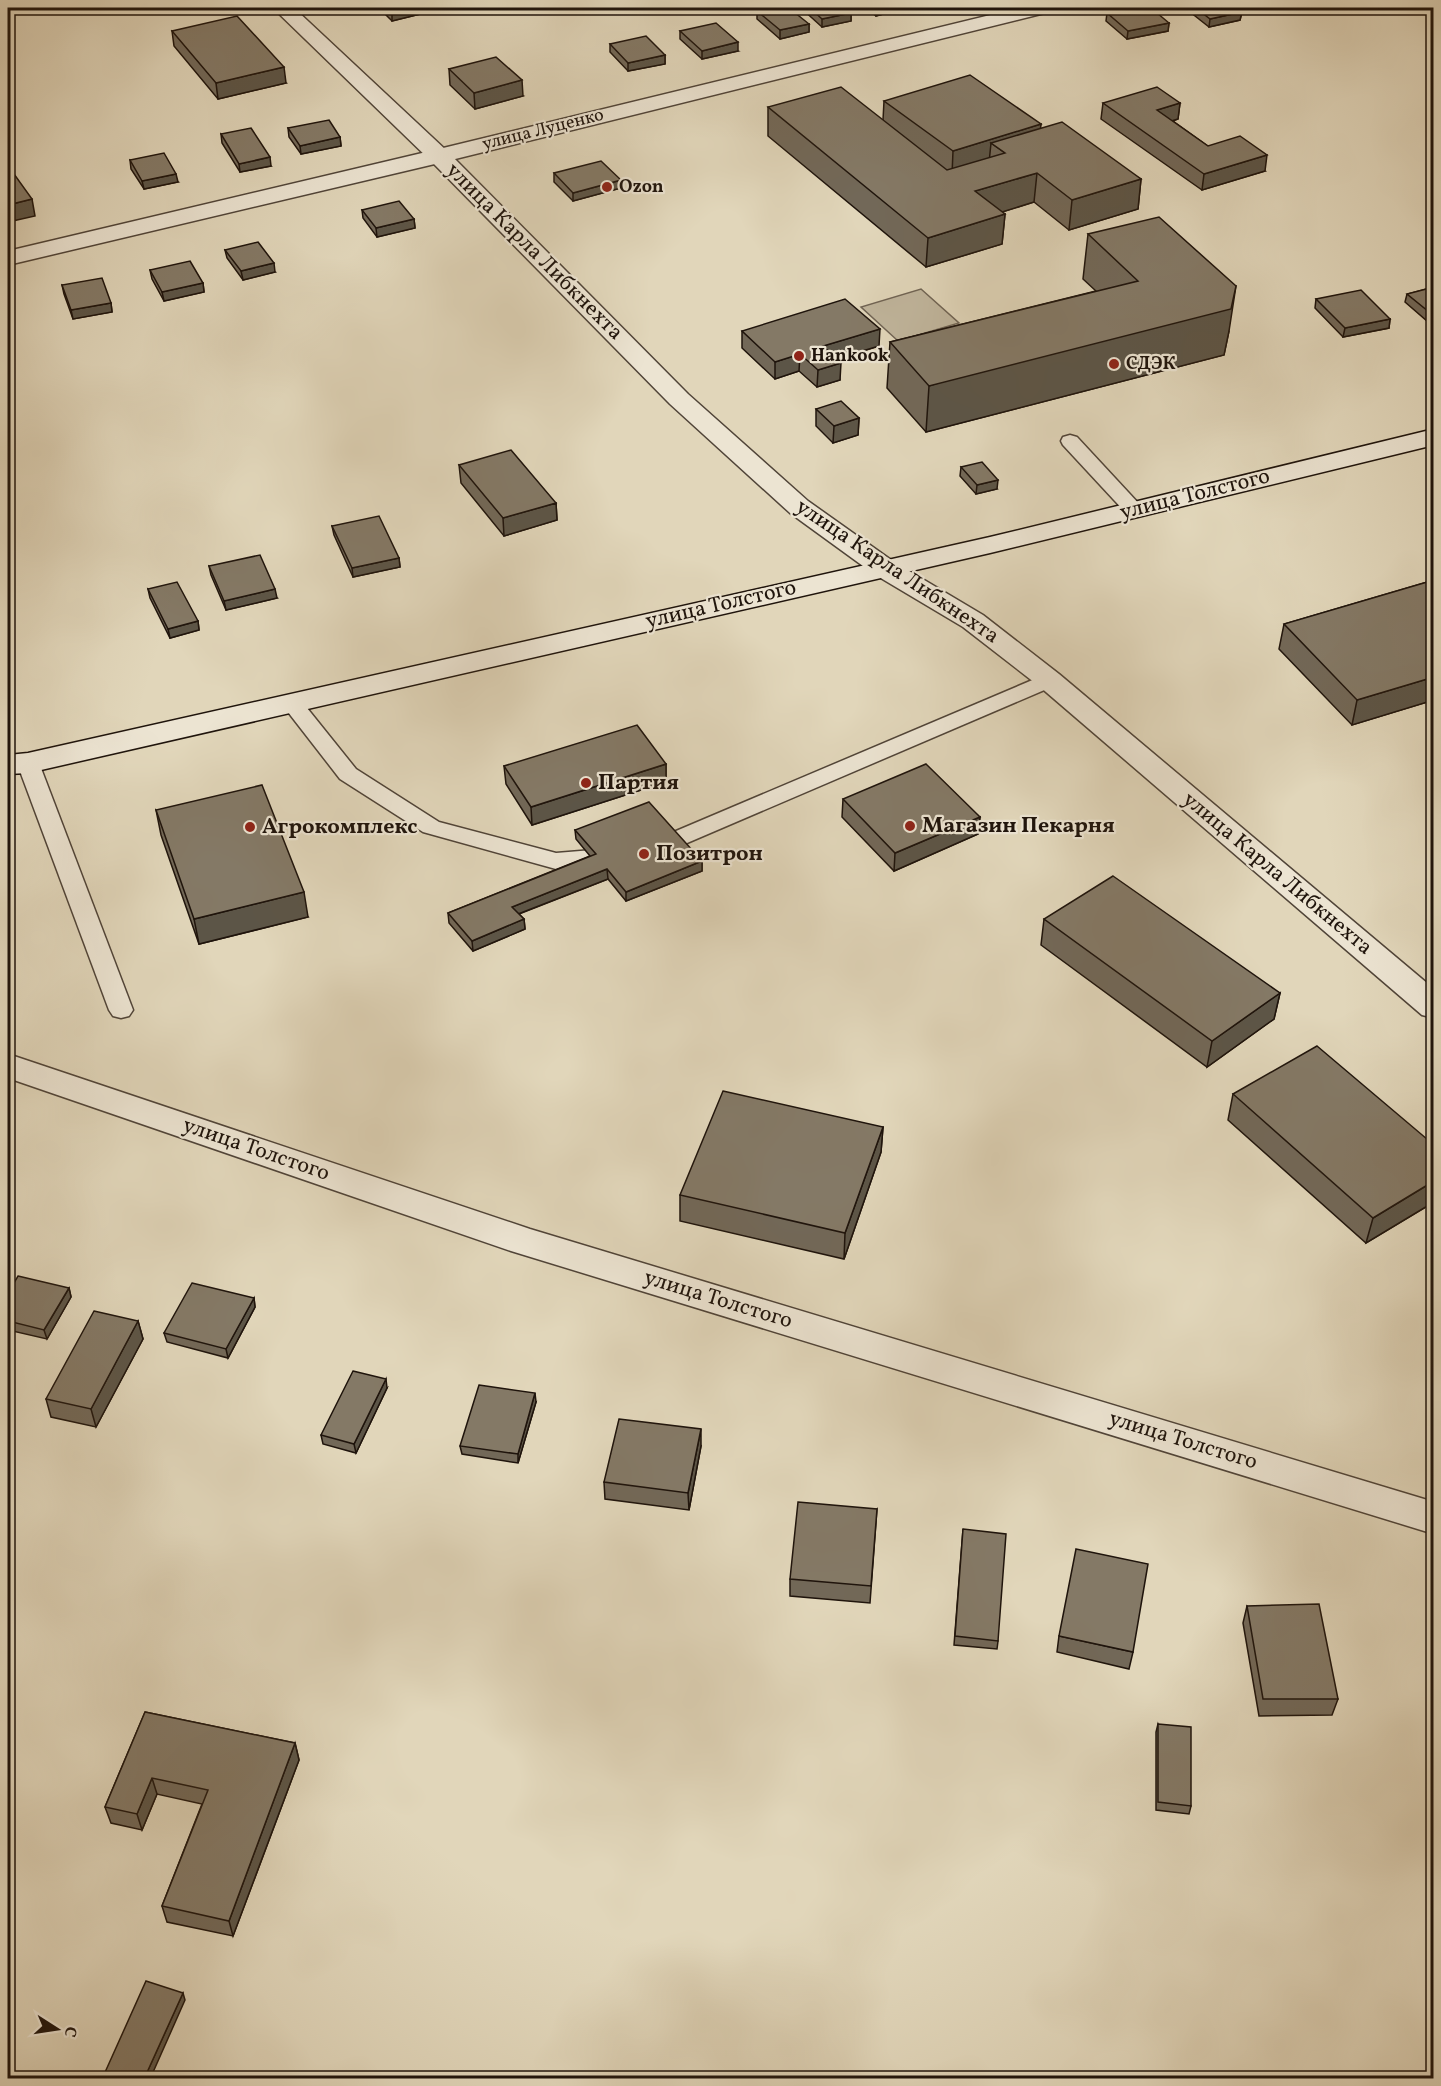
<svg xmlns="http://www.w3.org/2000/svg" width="1441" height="2086" font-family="Vollkorn,serif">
<rect width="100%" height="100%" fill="#e1d6ba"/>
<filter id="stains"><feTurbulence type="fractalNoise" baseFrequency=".00333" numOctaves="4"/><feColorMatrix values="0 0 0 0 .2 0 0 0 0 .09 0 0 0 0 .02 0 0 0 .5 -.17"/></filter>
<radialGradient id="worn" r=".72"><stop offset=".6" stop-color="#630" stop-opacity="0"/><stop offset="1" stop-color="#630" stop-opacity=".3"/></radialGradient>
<polygon fill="#c0b59c" stroke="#706454" stroke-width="1.5" points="921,289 959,323 898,341 861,307"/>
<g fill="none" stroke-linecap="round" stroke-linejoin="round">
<g stroke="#504438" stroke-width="3">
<g id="service">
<polygon points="1070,435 1077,437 1141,506 1144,510 1141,514 1127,514 1063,445 1061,441 1063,437"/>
<polygon points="1049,673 1056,675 1059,680 1056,685 659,855 651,857 643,855 640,850 643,845"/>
<polygon points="292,696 299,698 356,769 439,822 556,853 617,848 625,851 628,856 625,861 617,864 556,869 423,832 340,779 281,703 285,698"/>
<polygon points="28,756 36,758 39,763 133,1010 129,1016 121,1018 113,1016 109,1010 17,763 20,758"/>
</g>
</g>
<g stroke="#504438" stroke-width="3">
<g id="minor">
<polygon points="1019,8 1052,8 1049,12 439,163 8,265 8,251 439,149"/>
<polygon points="8,1054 530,1229 1434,1502 1434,1534 511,1251 8,1078"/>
</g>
</g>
<g stroke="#504438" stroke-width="3">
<polygon id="tertiary" points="273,8 294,8 447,151 688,394 808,501 894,562 983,615 1059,674 1434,989 1434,1018 1422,1015 1039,686 963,627 874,574 790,513 670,404 431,161"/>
</g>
<g stroke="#1f140c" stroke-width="3">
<polygon id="secondary" points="1434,429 1434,445 990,553 28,773 8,774 8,755 28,753 990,537"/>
</g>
<use href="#service" fill="#ece4d2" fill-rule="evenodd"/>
<use href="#minor" fill="#ece4d2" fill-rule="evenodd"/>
<use href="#tertiary" fill="#ece4d2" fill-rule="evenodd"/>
<use href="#secondary" fill="#ece4d2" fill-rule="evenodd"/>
</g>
<g fill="#726858" stroke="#1f140c" stroke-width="1.5">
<polygon points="379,8 441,8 441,9 392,21"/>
<polygon points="801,8 846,8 851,13 851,21 822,27"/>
<polygon points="866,8 906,8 876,16"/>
<polygon points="1185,8 1235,8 1242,12 1240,20 1209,27"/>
<polygon points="757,11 809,24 809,32 780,39 757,19"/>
<polygon points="1107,13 1169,23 1168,31 1127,39 1106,21"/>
<polygon points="172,31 286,83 218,99 174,46"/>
<polygon points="680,31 738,51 702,59 680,39"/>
<polygon points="610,44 665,55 665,64 628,71 610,52"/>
<polygon points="449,69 523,96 475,109 450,85"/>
<polygon points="884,101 1041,124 1040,128 1141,179 1138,209 1069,230 1034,202 1002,212 1005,214 1002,244 926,267 768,136 768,107 883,120"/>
<polygon points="1103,103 1180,103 1178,119 1173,121 1208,146 1265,171 1202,190 1101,119"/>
<polygon points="288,128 340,137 341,146 301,154 289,137"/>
<polygon points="221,134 271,166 240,172 222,143"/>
<polygon points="130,160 178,182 144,189 131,169"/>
<polygon points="554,173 621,180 621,188 573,201 554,182"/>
<polygon points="362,210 414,219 415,228 377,237 363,218"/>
<polygon points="1088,234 1229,331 1224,355 926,432 887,388 890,342 1096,291 1083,279"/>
<polygon points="225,250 275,272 243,280 227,258"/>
<polygon points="150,270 203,283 204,292 164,301 152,279"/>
<polygon points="62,285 111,303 112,312 73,319 64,294"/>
<polygon points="1434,287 1434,327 1405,302 1407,294"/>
<polygon points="1316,299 1390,319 1389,328 1343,337 1315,308"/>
<polygon points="742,331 879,346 837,359 840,380 817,387 799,371 775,379 742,348"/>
<polygon points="816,409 859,418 858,435 833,443 816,426"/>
<polygon points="459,465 556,503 557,520 504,536 461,483"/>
<polygon points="961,467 997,489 976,494 960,476"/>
<polygon points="332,526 399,558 400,567 353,577 334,535"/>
<polygon points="209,566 277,598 226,610 211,575"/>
<polygon points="1434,580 1434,700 1352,725 1279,649 1284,624"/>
<polygon points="148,589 198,621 199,630 170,638 150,598"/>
<polygon points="666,764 666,782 532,825 506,784 504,766"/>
<polygon points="843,799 980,817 978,834 894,871 842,817"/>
<polygon points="156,810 308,917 199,944 161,835"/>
<polygon points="575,830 702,861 702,871 626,901 608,879 519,914 524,919 525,929 473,951 449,923 448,913 590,856 576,839"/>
<polygon points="1044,919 1280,993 1274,1019 1207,1067 1041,945"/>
<polygon points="1233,1094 1434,1145 1434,1202 1366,1243 1228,1120"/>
<polygon points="883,1127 881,1152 844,1259 680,1221 680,1195"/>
<polygon points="69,1288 71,1297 47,1339 8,1330 8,1293"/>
<polygon points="254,1298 255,1307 228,1358 167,1342 164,1333"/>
<polygon points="138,1321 143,1339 96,1427 51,1417 46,1399"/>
<polygon points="387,1388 356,1453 323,1444 321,1435"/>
<polygon points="536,1402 518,1463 462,1454 460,1446"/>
<polygon points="701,1446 689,1510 605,1499 604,1482"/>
<polygon points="877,1509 870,1603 790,1596 790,1579"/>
<polygon points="963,1529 998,1641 997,1649 954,1645"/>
<polygon points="1247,1606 1338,1699 1332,1715 1259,1716 1243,1623"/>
<polygon points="1059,1636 1133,1652 1129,1669 1057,1652"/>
<polygon points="1433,1662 1434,1662 1434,1685 1430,1671"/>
<polygon points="145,1712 295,1743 299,1760 233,1936 167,1922 162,1906 202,1804 157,1794 142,1830 111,1823 105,1807"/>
<polygon points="1158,1724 1191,1806 1189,1814 1156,1810 1156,1732"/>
</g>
<g fill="#5c5547" stroke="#1f140c" stroke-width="1.5">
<polygon points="412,8 441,8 441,9 392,21 392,12"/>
<polygon points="876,8 906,8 876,16"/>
<polygon points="1242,12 1240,20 1209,27 1210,19"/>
<polygon points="851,13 851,21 822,27 822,19"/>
<polygon points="1169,23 1168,31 1127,39 1128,31"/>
<polygon points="809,24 809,32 780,39 780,30"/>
<polygon points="738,42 738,51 702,59 702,51"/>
<polygon points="665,55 665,64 628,71 628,63"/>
<polygon points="284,67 286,83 218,99 216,83"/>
<polygon points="522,80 523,96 475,109 474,93"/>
<polygon points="1180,103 1178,119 1155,126 1157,110"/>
<polygon points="1041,124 1038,147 1005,153 991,143 989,163 952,175 953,151"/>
<polygon points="340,137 341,146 301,154 300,146"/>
<polygon points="1267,155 1265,171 1202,190 1204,174"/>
<polygon points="270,157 271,166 240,172 239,164"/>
<polygon points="1037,173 1034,202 973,221 975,191"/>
<polygon points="176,174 178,182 144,189 142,181"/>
<polygon points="1141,179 1138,209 1069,230 1072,200"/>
<polygon points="621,180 621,188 573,201 573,193"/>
<polygon points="32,199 35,216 8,222 8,205"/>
<polygon points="1005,214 1002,244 926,267 928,238"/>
<polygon points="414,219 415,228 377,237 376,228"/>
<polygon points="274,263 275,272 243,280 241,271"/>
<polygon points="203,283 204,292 164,301 162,292"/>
<polygon points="1236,286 1229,331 1224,355 926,432 929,386"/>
<polygon points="111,303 112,312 73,319 71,310"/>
<polygon points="1390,319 1389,328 1343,337 1345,328"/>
<polygon points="880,329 879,346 823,363 823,346"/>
<polygon points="800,354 799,371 775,379 775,362"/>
<polygon points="841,363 840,380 817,387 818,370"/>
<polygon points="859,418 858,435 833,443 834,426"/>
<polygon points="998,480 997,489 976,494 977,485"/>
<polygon points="556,503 557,520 504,536 503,518"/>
<polygon points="399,558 400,567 353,577 352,568"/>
<polygon points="275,589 277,598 226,610 224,601"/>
<polygon points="198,621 199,630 170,638 168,629"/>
<polygon points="1434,677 1434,700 1352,725 1357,700"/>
<polygon points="666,764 666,782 532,825 531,807"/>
<polygon points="980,817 978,834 894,871 895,853"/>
<polygon points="702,861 702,871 626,901 626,892"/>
<polygon points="607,869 608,879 513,916 512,907"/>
<polygon points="304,892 308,917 199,944 194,919"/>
<polygon points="524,919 525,929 473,951 472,941"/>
<polygon points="1280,993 1274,1019 1207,1067 1212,1041"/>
<polygon points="883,1127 881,1152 844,1259 845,1233"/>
<polygon points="1434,1181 1434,1202 1366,1243 1373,1218"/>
<polygon points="69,1288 71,1297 47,1339 44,1330"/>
<polygon points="254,1298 255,1307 228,1358 226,1349"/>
<polygon points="138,1321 143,1339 96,1427 91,1409"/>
<polygon points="386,1379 387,1388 356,1453 354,1444"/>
<polygon points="535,1393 536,1402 518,1463 518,1454"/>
<polygon points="701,1429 701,1446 689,1510 688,1493"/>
<polygon points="295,1743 299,1760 233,1936 229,1921"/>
<polygon points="152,1778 157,1794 142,1830 137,1814"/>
<polygon points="183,1993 185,2000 150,2079 144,2079"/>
</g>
<g fill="#847966" stroke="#1f140c" stroke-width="1.5">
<polygon points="386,8 412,8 392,12"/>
<polygon points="772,8 789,8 809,24 780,30 757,11"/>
<polygon points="810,8 846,8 851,13 822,19"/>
<polygon points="1136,8 1151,8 1169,23 1128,31 1107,13"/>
<polygon points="1196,8 1235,8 1242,12 1210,19"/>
<polygon points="237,16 284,67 216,83 172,31"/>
<polygon points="716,23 738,42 702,51 680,31"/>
<polygon points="646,36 665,55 628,63 610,44"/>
<polygon points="496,57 522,80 474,93 449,69"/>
<polygon points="970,75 1041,124 953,151 884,101"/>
<polygon points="841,87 947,170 1005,153 991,143 1062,122 1141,179 1072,200 1037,173 975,191 1005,214 928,238 768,107"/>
<polygon points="1157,87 1180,103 1157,110 1208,146 1240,136 1267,155 1204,174 1103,103"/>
<polygon points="329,120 340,137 300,146 288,128"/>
<polygon points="251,128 270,157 239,164 221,134"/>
<polygon points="164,153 176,174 142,181 130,160"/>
<polygon points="601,161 621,180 573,193 554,173"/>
<polygon points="8,167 9,167 32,199 8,205"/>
<polygon points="399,201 414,219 376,228 362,210"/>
<polygon points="1159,217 1236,286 1231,309 929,386 890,342 1138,281 1088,234"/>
<polygon points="258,242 274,263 241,271 225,250"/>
<polygon points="190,261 203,283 162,292 150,270"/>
<polygon points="102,278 111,303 71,310 62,285"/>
<polygon points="1434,287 1434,316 1407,294"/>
<polygon points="1361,290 1390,319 1345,328 1316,299"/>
<polygon points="845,299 880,329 823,346 841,363 818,370 800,354 775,362 742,331"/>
<polygon points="841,401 859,418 834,426 816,409"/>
<polygon points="511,450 556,503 503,518 459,465"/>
<polygon points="982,462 998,480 977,485 961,467"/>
<polygon points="379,516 399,558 352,568 332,526"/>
<polygon points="260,555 275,589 224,601 209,566"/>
<polygon points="1434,580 1434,677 1357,700 1284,624"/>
<polygon points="177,582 198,621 168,629 148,589"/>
<polygon points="637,725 666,764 531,807 504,766"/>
<polygon points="926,764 980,817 895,853 843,799"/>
<polygon points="262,785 304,892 194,919 156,810"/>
<polygon points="649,802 702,861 626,892 607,869 512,907 524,919 472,941 448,913 596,854 575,830"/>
<polygon points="1113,876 1280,993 1212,1041 1044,919"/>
<polygon points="1317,1046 1434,1145 1434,1181 1373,1218 1233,1094"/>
<polygon points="723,1091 883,1127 845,1233 680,1195"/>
<polygon points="18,1276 69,1288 44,1330 8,1321 8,1293"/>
<polygon points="192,1283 254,1298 226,1349 164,1333"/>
<polygon points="94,1311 138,1321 91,1409 46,1399"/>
<polygon points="353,1371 386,1379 354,1444 321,1435"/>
<polygon points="479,1385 535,1393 518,1454 460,1446"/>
<polygon points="619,1419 701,1429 688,1493 604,1482"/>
<polygon points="798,1502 877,1509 871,1586 790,1579"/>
<polygon points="963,1529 1006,1534 998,1641 955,1636"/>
<polygon points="1076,1549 1148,1564 1133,1652 1059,1636"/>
<polygon points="1319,1604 1338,1699 1263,1699 1247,1606"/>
<polygon points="145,1712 295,1743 229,1921 162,1906 208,1790 152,1778 137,1814 105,1807"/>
<polygon points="1158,1724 1191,1727 1191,1806 1158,1802"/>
<polygon points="146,1981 183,1993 144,2079 102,2079"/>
</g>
<g fill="#8f2418" stroke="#ece4d2" stroke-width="2">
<circle cx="607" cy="187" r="6"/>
<circle cx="799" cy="356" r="6"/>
<circle cx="1114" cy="364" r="6"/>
<circle cx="586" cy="783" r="6"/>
<circle cx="910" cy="826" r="6"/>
<circle cx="250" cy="827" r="6"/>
<circle cx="644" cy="854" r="6"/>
</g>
<g text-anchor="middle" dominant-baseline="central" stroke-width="4.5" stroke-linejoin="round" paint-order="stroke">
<g font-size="18" fill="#1f140c" stroke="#ece4d2">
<text transform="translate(543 130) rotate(-14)">улица Луценко</text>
</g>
<g font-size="18" font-weight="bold" fill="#1f140c" stroke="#ece4d2" text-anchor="start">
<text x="619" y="187">Ozon</text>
<text x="811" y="356">Hankook</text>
<text x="1126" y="364">СДЭК</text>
</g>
<g font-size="22" fill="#1f140c" stroke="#ece4d2">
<text transform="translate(534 252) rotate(45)">улица Карла Либкнехта</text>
<text transform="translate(1195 495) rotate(-14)">улица Толстого</text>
<text transform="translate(897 572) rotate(34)">улица Карла Либкнехта</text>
<text transform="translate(721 605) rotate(-13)">улица Толстого</text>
<text transform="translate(1277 874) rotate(40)">улица Карла Либкнехта</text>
<text transform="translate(256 1150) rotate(19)">улица Толстого</text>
<text transform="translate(718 1300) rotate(17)">улица Толстого</text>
<text transform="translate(1183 1441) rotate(17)">улица Толстого</text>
</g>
<g font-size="22" font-weight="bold" fill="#1f140c" stroke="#ece4d2" text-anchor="start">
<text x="598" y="783">Партия</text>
<text x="922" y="826">Магазин Пекарня</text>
<text x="262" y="827">Агрокомплекс</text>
<text x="656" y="854">Позитрон</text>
</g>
</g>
<rect width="1441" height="2086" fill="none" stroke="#e1d6ba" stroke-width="30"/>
<rect x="9" y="9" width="1423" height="2068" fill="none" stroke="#1f140c" stroke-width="3"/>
<rect x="15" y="15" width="1411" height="2056" fill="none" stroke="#1f140c" stroke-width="1.5"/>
<g transform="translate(57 2029) rotate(102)" stroke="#ece4d2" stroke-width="4.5" paint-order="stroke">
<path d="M0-4.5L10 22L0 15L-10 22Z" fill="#1f140c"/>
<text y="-9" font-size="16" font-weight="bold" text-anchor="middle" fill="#1f140c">С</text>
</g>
<rect width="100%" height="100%" filter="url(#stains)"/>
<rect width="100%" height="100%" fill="url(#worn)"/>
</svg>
